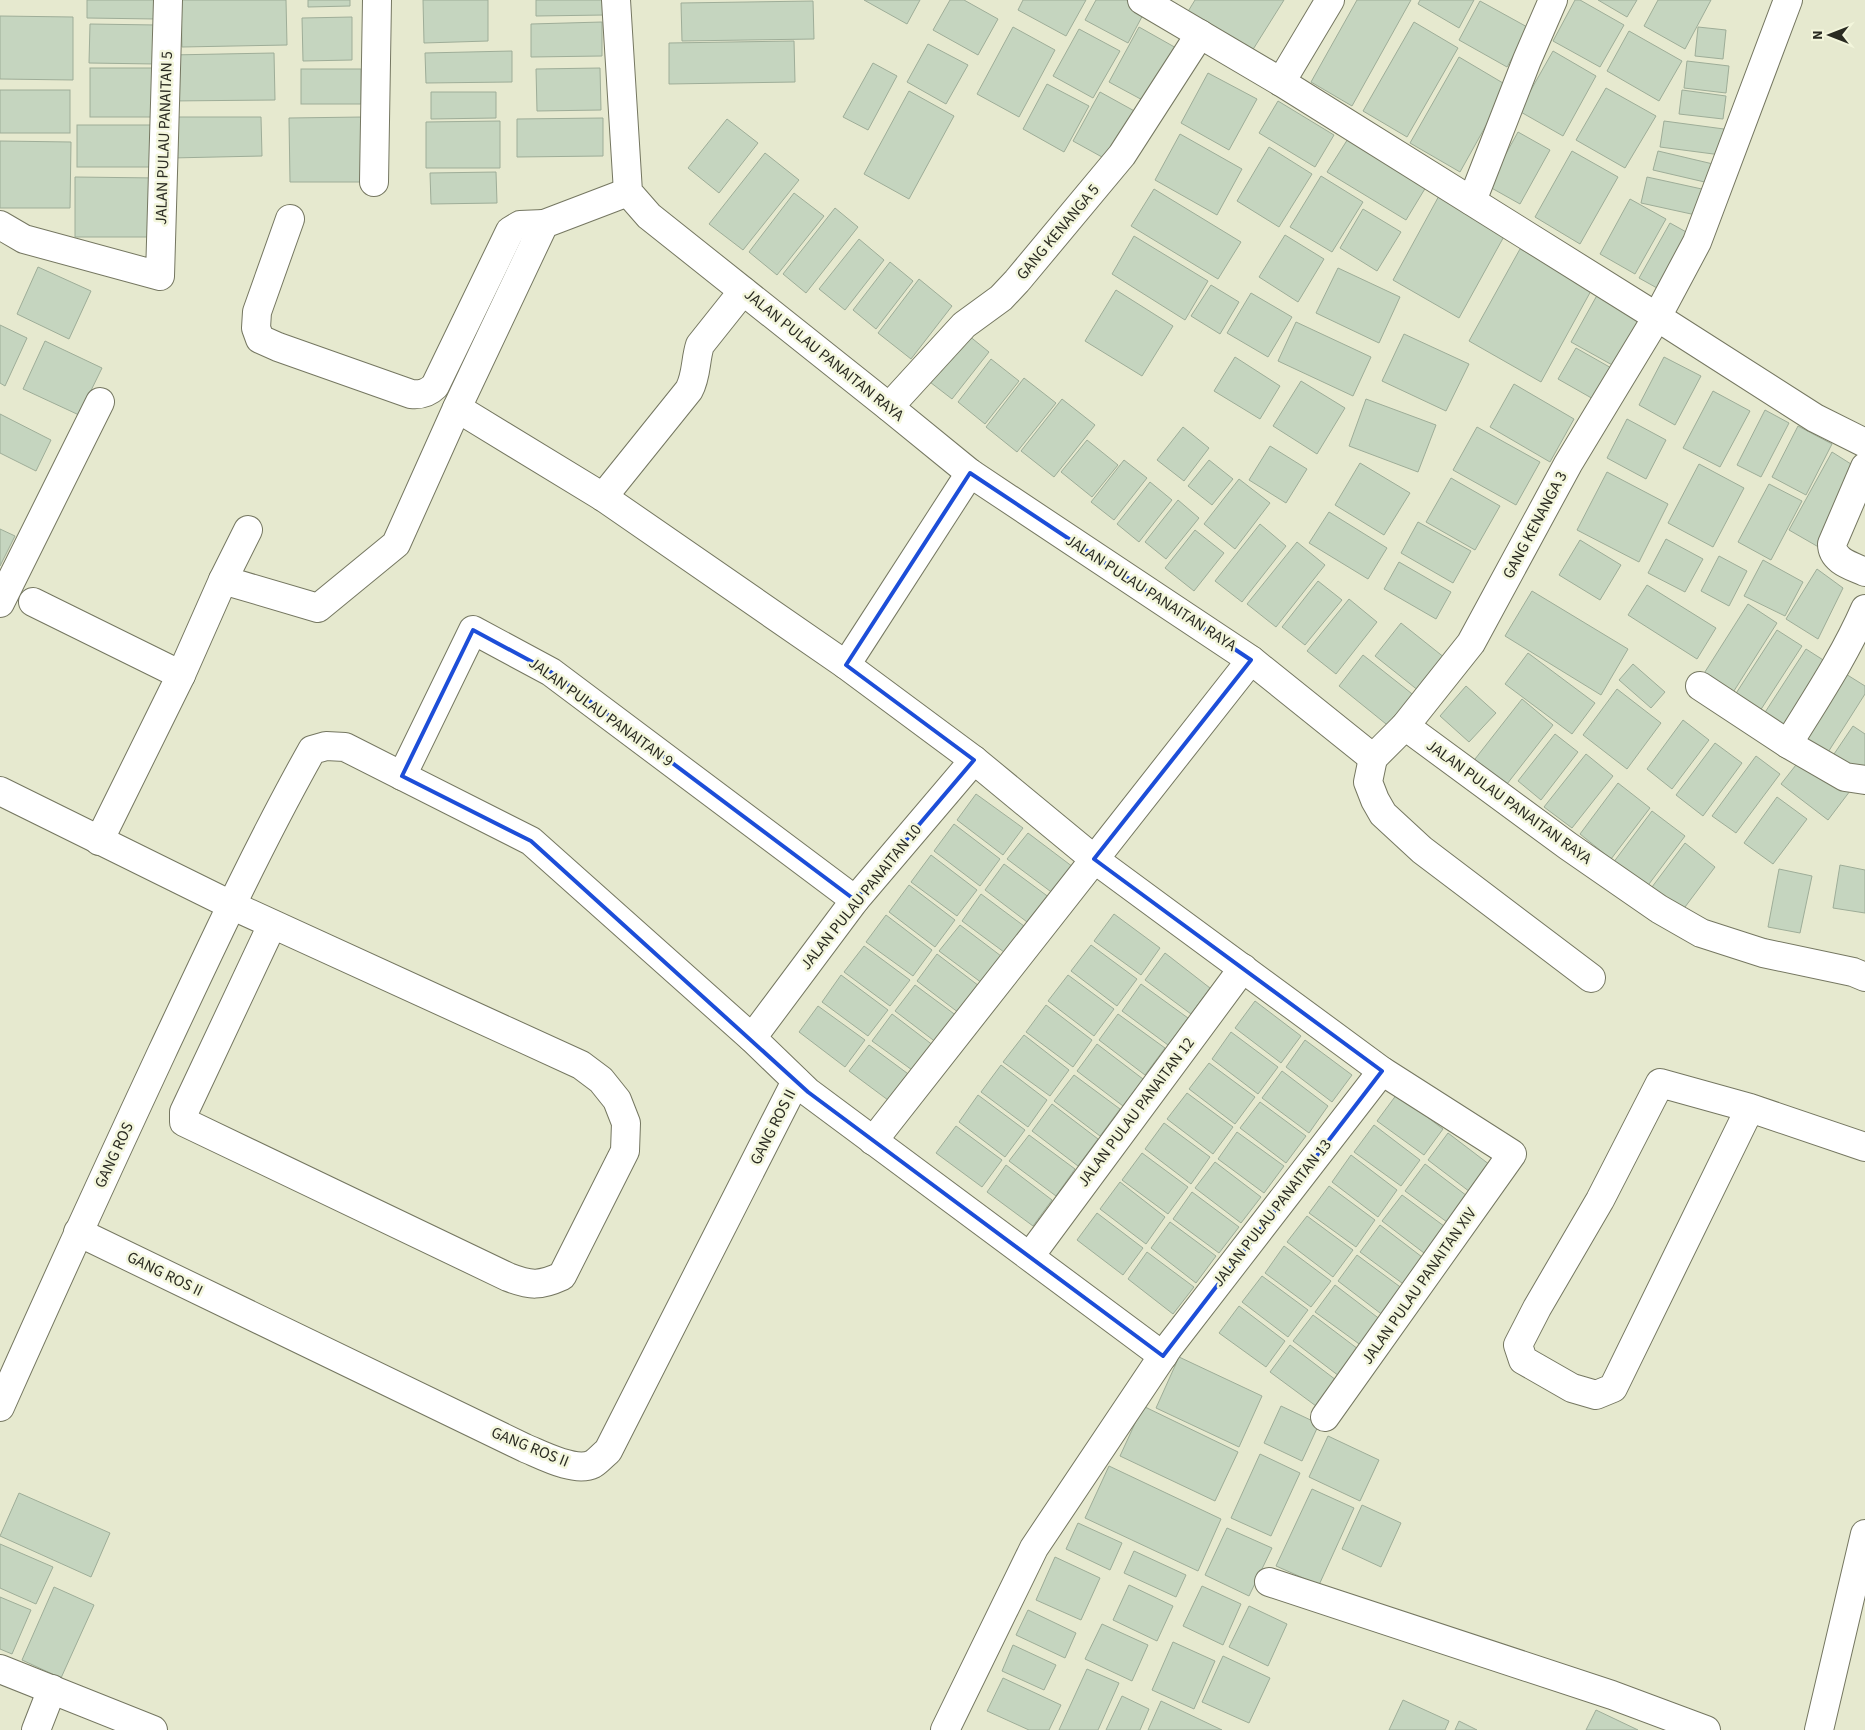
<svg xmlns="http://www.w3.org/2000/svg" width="1865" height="1730" font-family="'Source Sans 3',sans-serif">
<rect width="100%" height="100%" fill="#e6e9cf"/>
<g fill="#c5d5bf" stroke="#9ead98">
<polygon points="87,0 156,0 156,19 87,18"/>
<polygon points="181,0 286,0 287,45 182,47"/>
<polygon points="308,0 350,0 350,6 308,7"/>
<polygon points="423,0 488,0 488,41 424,43"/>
<polygon points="536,0 604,0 605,15 536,16"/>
<polygon points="864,0 920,0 907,24"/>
<polygon points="950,0 964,0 998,19 978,55 933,30"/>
<polygon points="1023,0 1086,0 1066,36 1018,10"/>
<polygon points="1096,0 1126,0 1145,11 1128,43 1085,20"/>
<polygon points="1195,0 1284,0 1247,59 1184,18"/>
<polygon points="1357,0 1411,0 1352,106 1311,82"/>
<polygon points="1420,0 1474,0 1459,28 1418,4"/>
<polygon points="1575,0 1580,0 1624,25 1600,67 1553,41"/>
<polygon points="1598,0 1637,0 1627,17"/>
<polygon points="1658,0 1711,0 1685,49 1644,26"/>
<polygon points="813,1 814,39 682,41 681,3"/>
<polygon points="1480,1 1529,28 1507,67 1459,40"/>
<polygon points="0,16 73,17 73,80 0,79"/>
<polygon points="352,17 352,60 303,61 302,18"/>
<polygon points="602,22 602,56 531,57 531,24"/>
<polygon points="1414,22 1458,48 1407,137 1363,111"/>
<polygon points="90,24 156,25 156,64 89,63"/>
<polygon points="1013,27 1055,50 1019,117 977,94"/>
<polygon points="1139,27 1178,49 1148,103 1109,82"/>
<polygon points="1698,27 1726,30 1723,59 1695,56"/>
<polygon points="1079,29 1120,51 1093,98 1053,76"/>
<polygon points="1629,31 1682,61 1659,101 1607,71"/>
<polygon points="794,41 795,82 669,84 669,43"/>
<polygon points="928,44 968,65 946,104 907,82"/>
<polygon points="512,51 512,82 426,83 425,53"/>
<polygon points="1553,51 1596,76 1563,136 1519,111"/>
<polygon points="274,53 275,100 170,101 170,55"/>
<polygon points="1459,57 1508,86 1460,172 1410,143"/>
<polygon points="1687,61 1729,66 1726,93 1684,88"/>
<polygon points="873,63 897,76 868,130 843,117"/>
<rect x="90" y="68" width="65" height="49"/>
<polygon points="600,68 601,110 537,111 536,69"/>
<rect x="301" y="69" width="60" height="35"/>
<polygon points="1208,73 1257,99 1229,150 1181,123"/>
<polygon points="1047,84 1089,106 1064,152 1023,129"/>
<polygon points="1606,88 1656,116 1625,168 1576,140"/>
<rect x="0" y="90" width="70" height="43"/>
<polygon points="1682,90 1726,96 1723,119 1679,114"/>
<polygon points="909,91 954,116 909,199 864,174"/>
<polygon points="431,92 496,92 496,118 431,119"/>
<polygon points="1100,92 1138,113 1111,162 1073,141"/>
<polygon points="1278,101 1334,135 1315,167 1259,133"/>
<polygon points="170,117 261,117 262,156 171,158"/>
<polygon points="363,117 364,182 290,182 289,118"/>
<polygon points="603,118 603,156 517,157 517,119"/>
<polygon points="727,119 758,143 719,193 688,168"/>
<polygon points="500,121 500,168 426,168 426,122"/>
<polygon points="1664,121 1724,129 1721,155 1660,147"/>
<rect x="77" y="125" width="78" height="42"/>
<polygon points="1518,132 1550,150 1520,204 1488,186"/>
<polygon points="1180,134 1242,169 1217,215 1155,180"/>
<polygon points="1351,134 1429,182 1406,220 1327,172"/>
<polygon points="0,141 71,142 70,208 0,208"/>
<polygon points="1269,147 1312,174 1279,227 1237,201"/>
<polygon points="1572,151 1618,177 1580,244 1535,217"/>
<polygon points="1658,151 1713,164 1709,183 1653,170"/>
<polygon points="765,153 799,180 743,250 709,224"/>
<polygon points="496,172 497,203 431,204 430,173"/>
<polygon points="1321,176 1363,202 1332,252 1290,227"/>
<polygon points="75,177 157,178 157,237 75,237"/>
<polygon points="1647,177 1711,191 1705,217 1641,203"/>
<polygon points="1154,189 1241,242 1218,279 1131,226"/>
<polygon points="794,193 824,216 777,275 749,252"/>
<polygon points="1440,194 1507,231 1459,318 1393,280"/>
<polygon points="1630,199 1666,219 1635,274 1600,254"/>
<polygon points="835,208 858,227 806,293 783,274"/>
<polygon points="1363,209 1401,232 1377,271 1340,248"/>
<polygon points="1670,223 1697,238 1666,293 1639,278"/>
<polygon points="1285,235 1324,259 1298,302 1259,277"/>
<polygon points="1134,236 1208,281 1185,320 1112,274"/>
<polygon points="859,239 884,260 845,310 819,289"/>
<polygon points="1520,249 1592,289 1541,382 1469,341"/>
<polygon points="890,262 913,281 876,329 853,310"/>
<polygon points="38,267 91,291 69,339 17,314"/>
<polygon points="1338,268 1400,297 1379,343 1316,313"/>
<polygon points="919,279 952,306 911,359 878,333"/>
<polygon points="1211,285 1239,302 1220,334 1191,316"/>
<polygon points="1116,290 1173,326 1142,376 1085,341"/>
<polygon points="1600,290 1651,319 1623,371 1571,342"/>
<polygon points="1251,293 1292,317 1268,357 1227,333"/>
<polygon points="1296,322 1371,357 1353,396 1278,361"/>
<polygon points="0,325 27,338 5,386 0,383"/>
<polygon points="963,331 989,352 952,399 926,379"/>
<polygon points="1404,334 1469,364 1446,411 1382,381"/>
<polygon points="45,341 102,368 79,415 23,389"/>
<polygon points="1576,348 1613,369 1595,400 1558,379"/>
<polygon points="1235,357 1280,386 1260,419 1214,391"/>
<polygon points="1664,357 1701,376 1675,425 1639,405"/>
<polygon points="991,359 1019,381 985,424 958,402"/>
<polygon points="1024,378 1056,403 1017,452 986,427"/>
<polygon points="1301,381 1345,408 1317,454 1273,426"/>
<polygon points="1514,384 1574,419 1550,462 1490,427"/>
<polygon points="1713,391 1750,411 1720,467 1683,448"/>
<polygon points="1062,399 1095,425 1054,477 1021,451"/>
<polygon points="1366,399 1436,425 1418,472 1349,446"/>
<polygon points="1765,410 1789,423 1761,477 1737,465"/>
<polygon points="0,414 51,440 36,471 0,453"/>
<polygon points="1627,419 1666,440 1646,479 1607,458"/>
<polygon points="1798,426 1832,444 1806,495 1772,477"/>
<polygon points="1183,427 1209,448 1184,481 1157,460"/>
<polygon points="1477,427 1540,462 1516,505 1453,470"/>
<polygon points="1087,440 1118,465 1092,497 1061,472"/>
<polygon points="1270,446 1307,469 1286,503 1249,480"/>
<polygon points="1832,452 1862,471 1822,549 1789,530"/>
<polygon points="1124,460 1147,478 1114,520 1091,502"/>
<polygon points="1209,460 1233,479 1212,505 1188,486"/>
<polygon points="1360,463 1410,493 1384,535 1335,505"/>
<polygon points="1699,464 1744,488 1713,547 1668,523"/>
<polygon points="1607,472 1668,504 1639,562 1577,530"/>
<polygon points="1451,478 1500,506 1475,550 1426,522"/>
<polygon points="1239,479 1270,503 1235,549 1204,524"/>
<polygon points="1150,482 1172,500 1139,542 1117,524"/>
<polygon points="1769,484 1802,501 1771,560 1738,542"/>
<polygon points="1178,500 1199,518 1166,559 1145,542"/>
<polygon points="1329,512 1387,548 1368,579 1309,543"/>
<polygon points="1418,522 1471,551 1453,583 1401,553"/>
<polygon points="1260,524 1286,546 1242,602 1215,581"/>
<polygon points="0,529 15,536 0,566"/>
<polygon points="1195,530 1224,553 1194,591 1165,568"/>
<polygon points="1666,539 1703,559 1685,592 1648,573"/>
<polygon points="1580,540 1621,565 1600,600 1559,575"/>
<polygon points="1297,542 1325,565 1276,627 1247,604"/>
<polygon points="1719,556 1747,571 1729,606 1701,591"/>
<polygon points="1763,560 1803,582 1785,616 1744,596"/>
<polygon points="1399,562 1451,592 1436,619 1384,589"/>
<polygon points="1817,569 1843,588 1818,639 1786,619"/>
<polygon points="1318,581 1342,600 1305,645 1282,627"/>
<polygon points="1647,585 1716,628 1697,659 1628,615"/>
<polygon points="1532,591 1628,649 1601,695 1505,636"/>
<polygon points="1349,599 1377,622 1336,674 1307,651"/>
<polygon points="1748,604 1777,623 1732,694 1703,675"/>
<polygon points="1401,623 1450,662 1424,695 1375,656"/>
<polygon points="1777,630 1802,646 1758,714 1733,698"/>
<polygon points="1806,649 1831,665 1787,734 1762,717"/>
<polygon points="1528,653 1595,703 1572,734 1505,684"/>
<polygon points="1363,655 1416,697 1391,728 1339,686"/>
<polygon points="1633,664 1665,692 1651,708 1619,680"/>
<polygon points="1841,671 1865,686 1865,694 1825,757 1797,739"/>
<polygon points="1466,686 1496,713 1469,742 1440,716"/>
<polygon points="1617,689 1661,723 1627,769 1583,735"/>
<polygon points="1522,699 1553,725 1500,793 1468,768"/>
<polygon points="1683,720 1709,740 1672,789 1647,769"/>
<polygon points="1853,726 1865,734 1865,777 1832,757"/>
<polygon points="1555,734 1578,752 1541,800 1518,781"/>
<polygon points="1715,743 1742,763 1703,816 1676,795"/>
<polygon points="1586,754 1613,776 1572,828 1544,807"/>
<polygon points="1756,756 1780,774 1736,833 1712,816"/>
<polygon points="1803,756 1850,791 1828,820 1781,784"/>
<polygon points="1618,783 1650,808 1611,859 1580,834"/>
<polygon points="976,794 1023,828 1003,855 957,820"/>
<polygon points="1777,797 1807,819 1773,864 1744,843"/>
<polygon points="1652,811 1685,836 1646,888 1613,863"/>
<polygon points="954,824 1000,859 980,886 934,851"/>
<polygon points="1028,833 1073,867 1054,894 1007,859"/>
<polygon points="1685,843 1715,867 1682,911 1652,887"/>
<polygon points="931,855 977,890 957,916 911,882"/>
<polygon points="1004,864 1050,898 1031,925 985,890"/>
<polygon points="1840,865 1865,870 1865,913 1833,908"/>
<polygon points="1779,869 1812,876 1800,933 1768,927"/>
<polygon points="909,885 955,920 935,947 889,912"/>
<polygon points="981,894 1028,929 1008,955 962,921"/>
<polygon points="1114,914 1160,948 1141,975 1094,941"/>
<polygon points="886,915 932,950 913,976 866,942"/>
<polygon points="960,925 1005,959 986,986 939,951"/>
<polygon points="1091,945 1137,979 1117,1006 1071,971"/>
<polygon points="864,946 910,980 890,1006 844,972"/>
<polygon points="1165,953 1210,988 1191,1014 1145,980"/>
<polygon points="937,954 983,989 963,1016 917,981"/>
<polygon points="841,975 888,1010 868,1036 822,1002"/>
<polygon points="1068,975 1114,1009 1094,1036 1048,1001"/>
<polygon points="1141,984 1188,1018 1168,1045 1122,1011"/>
<polygon points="915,985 961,1019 941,1046 895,1011"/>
<polygon points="1255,1001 1301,1036 1281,1063 1235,1028"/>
<polygon points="1046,1005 1092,1040 1073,1067 1026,1032"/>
<polygon points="818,1006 865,1040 845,1067 799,1032"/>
<polygon points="892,1014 938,1049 919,1075 872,1041"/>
<polygon points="1118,1014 1165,1048 1145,1075 1099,1040"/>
<polygon points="1231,1032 1278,1067 1258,1094 1212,1059"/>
<polygon points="1024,1035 1069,1070 1050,1096 1003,1062"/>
<polygon points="1305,1040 1352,1075 1332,1102 1286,1067"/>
<polygon points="1097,1044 1143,1079 1123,1106 1077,1071"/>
<polygon points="869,1045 915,1079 896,1106 849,1071"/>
<polygon points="1209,1063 1255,1097 1235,1124 1189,1089"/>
<polygon points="1001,1065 1047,1100 1028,1127 981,1092"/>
<polygon points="1282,1071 1328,1106 1309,1133 1262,1098"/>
<polygon points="1074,1075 1120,1109 1100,1136 1054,1101"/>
<polygon points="1187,1093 1233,1127 1213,1154 1167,1119"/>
<polygon points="1397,1094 1443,1129 1424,1155 1377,1121"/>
<polygon points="978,1095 1025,1130 1005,1157 959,1122"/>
<polygon points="1260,1102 1306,1136 1286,1163 1240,1128"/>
<polygon points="1052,1104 1098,1139 1078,1166 1032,1131"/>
<polygon points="1164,1123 1210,1157 1191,1184 1145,1149"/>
<polygon points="1374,1125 1420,1160 1401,1186 1354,1152"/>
<polygon points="956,1126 1002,1160 982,1187 936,1153"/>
<polygon points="1237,1132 1284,1166 1264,1193 1218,1159"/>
<polygon points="1448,1133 1494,1168 1474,1195 1428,1160"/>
<polygon points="1029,1135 1075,1169 1056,1196 1009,1161"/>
<polygon points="1142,1153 1188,1187 1168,1214 1122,1180"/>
<polygon points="1351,1155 1397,1190 1378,1217 1332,1182"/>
<polygon points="1215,1162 1261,1197 1241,1223 1195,1188"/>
<polygon points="1425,1164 1471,1199 1451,1225 1405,1191"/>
<polygon points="1006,1165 1052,1200 1033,1226 987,1192"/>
<polygon points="1120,1182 1165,1217 1146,1244 1100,1209"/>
<polygon points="1329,1186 1375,1220 1356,1247 1309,1213"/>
<polygon points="1192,1192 1239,1227 1219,1253 1173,1219"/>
<polygon points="1402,1195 1448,1229 1428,1256 1382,1221"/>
<polygon points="1097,1213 1143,1248 1123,1275 1077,1240"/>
<polygon points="1307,1216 1353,1250 1333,1277 1287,1242"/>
<polygon points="1170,1222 1216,1256 1196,1283 1151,1248"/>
<polygon points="1380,1225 1426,1260 1406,1286 1360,1252"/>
<polygon points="1284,1246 1331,1281 1311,1307 1265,1273"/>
<polygon points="1147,1252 1194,1287 1173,1314 1128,1279"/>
<polygon points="1357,1255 1403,1289 1384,1316 1338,1281"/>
<polygon points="1262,1276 1308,1310 1288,1337 1242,1302"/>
<polygon points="1335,1285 1381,1320 1362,1346 1315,1312"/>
<polygon points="1239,1306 1285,1341 1266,1367 1219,1333"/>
<polygon points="1313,1315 1358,1349 1339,1376 1293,1341"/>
<polygon points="1290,1345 1336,1380 1316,1406 1270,1372"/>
<polygon points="1179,1357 1262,1396 1239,1447 1156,1408"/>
<polygon points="1143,1406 1238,1452 1215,1501 1120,1456"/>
<polygon points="1281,1406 1319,1424 1302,1461 1264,1443"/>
<polygon points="1328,1436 1379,1460 1360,1501 1309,1477"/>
<polygon points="1260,1454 1300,1473 1271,1536 1231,1518"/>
<polygon points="1109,1466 1221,1519 1198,1571 1085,1518"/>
<polygon points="1312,1489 1354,1508 1319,1585 1276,1566"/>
<polygon points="19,1493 110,1533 91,1577 0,1536"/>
<polygon points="1362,1505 1401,1523 1381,1567 1342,1549"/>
<polygon points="1078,1523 1122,1543 1110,1570 1066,1549"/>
<polygon points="1227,1528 1272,1548 1249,1596 1205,1575"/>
<polygon points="0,1544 53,1567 36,1604 0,1588"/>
<polygon points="1134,1551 1186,1575 1176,1597 1124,1573"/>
<polygon points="1055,1557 1100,1578 1081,1620 1036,1600"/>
<polygon points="1129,1585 1173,1606 1157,1641 1113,1620"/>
<polygon points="1202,1586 1241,1604 1223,1645 1183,1626"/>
<polygon points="54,1587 94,1605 61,1678 22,1660"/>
<polygon points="0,1597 31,1610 12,1654 0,1649"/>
<polygon points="1249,1606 1287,1624 1268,1666 1229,1647"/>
<polygon points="1028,1610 1076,1633 1065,1658 1016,1635"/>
<polygon points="1102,1624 1148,1645 1132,1681 1085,1659"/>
<polygon points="1173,1642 1215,1661 1194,1709 1152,1690"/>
<polygon points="1013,1645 1056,1665 1044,1690 1002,1671"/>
<polygon points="1223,1656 1270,1678 1249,1723 1202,1702"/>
<polygon points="1087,1669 1119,1683 1098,1730 1059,1730"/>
<polygon points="1003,1678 1061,1705 1049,1730 1029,1730 987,1711"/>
<polygon points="1122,1696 1149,1709 1140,1730 1106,1730"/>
<polygon points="1403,1700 1449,1721 1445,1730 1389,1730"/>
<polygon points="1161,1701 1222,1730 1148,1730"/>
<polygon points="1596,1710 1638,1730 1586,1730"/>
<polygon points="1459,1721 1477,1730 1455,1730"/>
</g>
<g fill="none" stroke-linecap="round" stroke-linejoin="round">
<g stroke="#757761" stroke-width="30">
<g id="minor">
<polyline points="616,0 628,192 649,216 889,407 970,473 1251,660 1373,758"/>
<polyline points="1142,0 1281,82 1657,317 1815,418 1865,443"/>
<polyline points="1281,82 1330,0"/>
<polyline points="374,182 377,0"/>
<polyline points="1472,201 1527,60 1553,0"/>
<path d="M290,219L257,312L256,328L260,339L278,347L411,394C421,395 428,393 435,386L510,231L520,225L544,224"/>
<polyline points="0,225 24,239 160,276 168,0"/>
<polyline points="889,407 964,325 1001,298 1017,281 1122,155 1200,34"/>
<polyline points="457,408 603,497 846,665 974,760 1094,859 1382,1071 1512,1154 1325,1417"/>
<path d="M1865,467L1832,544C1832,561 1852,566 1865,572"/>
<path d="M603,497L689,390C697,375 695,360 700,345L743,291"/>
<polyline points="223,580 318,608 396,544 457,408 544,224 628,192"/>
<polyline points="33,602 181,675"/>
<polyline points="0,603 100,402"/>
<polyline points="846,665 970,473"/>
<path d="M1700,686L1788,744C1815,700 1844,657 1865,609"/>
<polyline points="1405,726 1568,846 1659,909 1701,933 1763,953 1853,972 1865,977"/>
<polyline points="1788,744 1845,777 1865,780"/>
<polyline points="1373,758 1405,726 1471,643 1568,464 1657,317 1697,242 1788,0"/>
<polyline points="1373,758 1368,782 1375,800 1383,814 1422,850 1591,978"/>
<polyline points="402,776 473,630 551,672 855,900"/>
<path d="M0,791L231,905L581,1065L601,1080L617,1100L626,1123L625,1151L562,1276C540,1286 531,1286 508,1277L184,1122V1112L272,925"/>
<polyline points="99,841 181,675 223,580 248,530"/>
<polyline points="752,1038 855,900 974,760"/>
<polyline points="1750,1108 1613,1388 1596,1395 1572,1388 1523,1360 1518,1345 1537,1308 1600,1200 1660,1083 1750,1108 1865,1147"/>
<polyline points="873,1141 1251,660"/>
<path d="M78,1232L525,1448C542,1455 575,1473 593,1464C598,1461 603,1455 608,1451L796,1081"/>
<polyline points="1030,1256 1243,968"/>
<path d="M0,1407C53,1288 107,1170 162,1052C210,950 257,848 312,750L326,746L345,747L531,841L752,1038L808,1092L1163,1356"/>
<polyline points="1269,1582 1612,1695 1706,1730"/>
<polyline points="36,1730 52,1689"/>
<polyline points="945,1730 1034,1548 1168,1348 1382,1071"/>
<polyline points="1819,1730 1865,1534"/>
</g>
</g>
<g stroke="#757761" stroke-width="30">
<polyline id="tertiary" points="0,1669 153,1730"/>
</g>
<use href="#minor" stroke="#fff" stroke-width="28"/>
<use href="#tertiary" stroke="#fff" stroke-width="28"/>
</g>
<path fill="none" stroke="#1d4ed8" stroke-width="4" stroke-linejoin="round" d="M970,473L1251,660L1094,859L1382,1071L1163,1356L808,1092L531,841L402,776L473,630L551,672L855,900L974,760L846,665Z"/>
<g text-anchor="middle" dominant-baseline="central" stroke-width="5" stroke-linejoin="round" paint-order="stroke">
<g font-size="16" fill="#2a2b22" stroke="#f3f6dc">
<text transform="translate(164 138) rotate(-88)">JALAN PULAU PANAITAN 5</text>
<text transform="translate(1058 232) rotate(-50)">GANG KENANGA 5</text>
<text transform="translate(824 355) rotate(39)">JALAN PULAU PANAITAN RAYA</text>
<text transform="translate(1535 525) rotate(-62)">GANG KENANGA 3</text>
<text transform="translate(1151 593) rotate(33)">JALAN PULAU PANAITAN RAYA</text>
<text transform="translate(601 712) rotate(36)">JALAN PULAU PANAITAN 9</text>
<text transform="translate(1509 802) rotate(36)">JALAN PULAU PANAITAN RAYA</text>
<text transform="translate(861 897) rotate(-51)">JALAN PULAU PANAITAN 10</text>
<text transform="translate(1136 1112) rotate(-53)">JALAN PULAU PANAITAN 12</text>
<text transform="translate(773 1127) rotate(-63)">GANG ROS II</text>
<text transform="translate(114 1155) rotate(-65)">GANG ROS</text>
<text transform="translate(1272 1213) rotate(-52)">JALAN PULAU PANAITAN 13</text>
<text transform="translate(165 1274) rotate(26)">GANG ROS II</text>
<text transform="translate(1419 1286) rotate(-55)">JALAN PULAU PANAITAN XIV</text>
<text transform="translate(530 1447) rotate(22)">GANG ROS II</text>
</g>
</g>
<g transform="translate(1830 35) rotate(270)" stroke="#f3f6dc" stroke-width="4" paint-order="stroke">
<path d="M0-4L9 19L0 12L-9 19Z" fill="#2a2b22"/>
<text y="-8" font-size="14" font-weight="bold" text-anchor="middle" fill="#2a2b22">N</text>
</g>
</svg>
